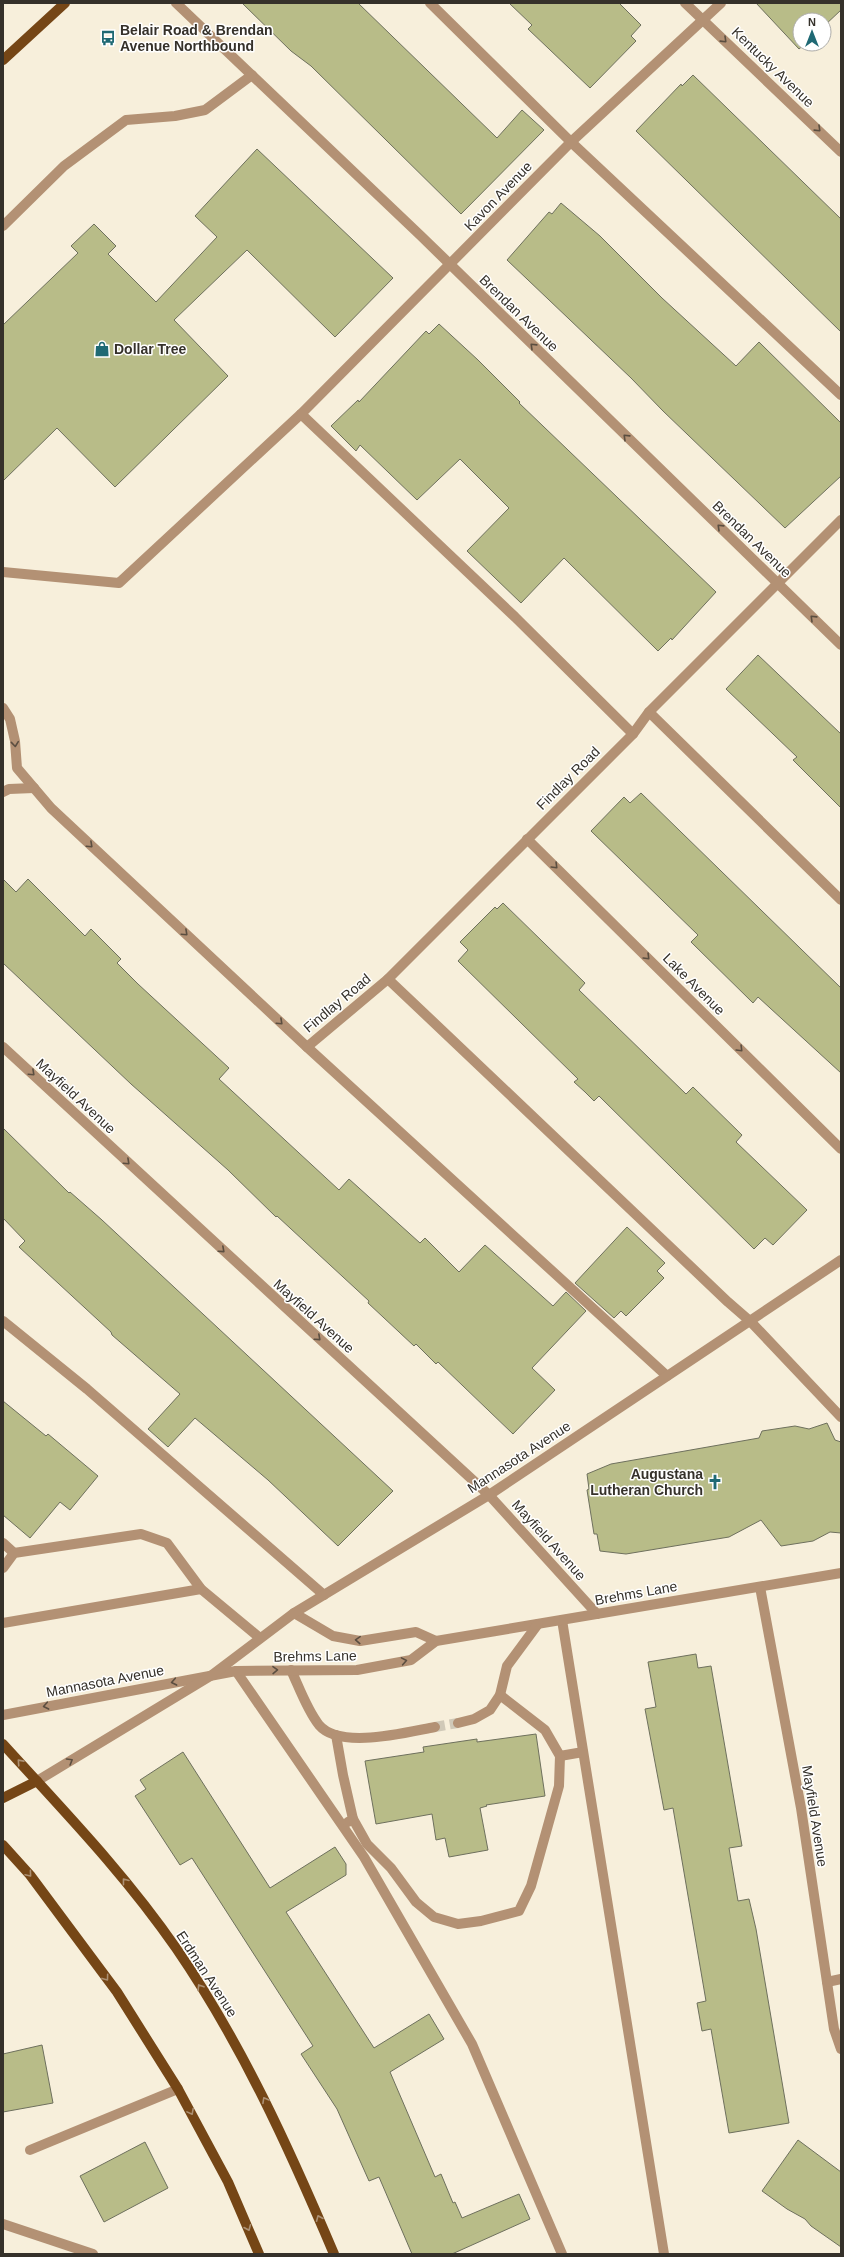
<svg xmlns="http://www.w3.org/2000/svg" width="844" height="2257" font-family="Helvetica,sans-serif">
<rect width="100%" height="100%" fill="#f7efdb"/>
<g fill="#b8bc88" stroke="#6e705d">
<polygon points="242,3 358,3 497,138 522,110 544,130 461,214 311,66 291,51"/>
<polygon points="509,3 619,3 641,25 631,36 636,41 590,88 528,29 532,25"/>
<polygon points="756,3 841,3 841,10 824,26 824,20 800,20 800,44 805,44 799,49"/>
<polygon points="693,75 841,219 841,332 636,131 681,84 682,86"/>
<polygon points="257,149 393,278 335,337 247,250 174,320 228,376 115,487 57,428 3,481 3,325 78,253 71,246 94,224 116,246 108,254 156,302 217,237 195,216"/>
<polygon points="561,203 600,236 662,298 736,366 759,342 841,423 841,476 785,528 663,411 631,378 507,260 549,212 552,214"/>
<polygon points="439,324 478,360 520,402 519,403 716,592 672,640 671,638 658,651 564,558 521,603 467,551 509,508 460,459 417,500 360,445 356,451 331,426 358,400 359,402 426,331 429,334"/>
<polygon points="758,655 841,734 841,808 793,760 797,757 726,689"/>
<polygon points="641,793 841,988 841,1073 758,997 753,1003 691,942 698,935 591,831 624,797 630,803"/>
<polygon points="3,879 16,892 28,879 85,936 91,929 121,959 117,963 138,984 229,1068 219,1079 339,1190 349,1179 420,1243 425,1238 459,1272 485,1245 553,1306 566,1292 586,1311 532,1368 555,1390 513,1434 438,1362 436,1364 416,1344 414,1346 368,1303 369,1301 277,1216 276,1217 228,1170 131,1084 3,963"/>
<polygon points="503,903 585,983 579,990 686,1094 693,1087 742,1135 736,1142 807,1210 773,1245 765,1238 754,1249 599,1096 594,1101 585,1092 574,1082 578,1079 458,961 468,950 460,942 495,907 497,909"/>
<polygon points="3,1128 69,1193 70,1192 102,1220 393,1491 338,1546 268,1480 195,1418 168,1447 148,1429 180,1394 112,1335 111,1332 19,1247 25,1241 3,1218"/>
<polygon points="627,1227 665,1263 657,1271 664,1278 626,1316 621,1311 614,1318 575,1283"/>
<polygon points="3,1401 46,1436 48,1434 98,1476 70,1510 60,1502 30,1538 3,1515"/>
<polygon points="827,1423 835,1440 841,1442 841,1533 830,1532 813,1541 781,1546 761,1520 729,1537 626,1554 600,1551 597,1534 594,1534 587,1490 589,1489 587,1474 611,1464 759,1438 762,1431 795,1426 809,1429"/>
<polygon points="696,1654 698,1668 711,1666 742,1846 729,1848 738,1901 749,1899 756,1929 789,2123 729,2133 711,2029 702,2031 697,2003 706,2001 673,1808 664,1810 645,1709 656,1707 648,1662"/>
<polygon points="536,1734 545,1796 486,1805 487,1806 480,1808 488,1850 449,1857 445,1838 436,1840 432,1814 376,1824 365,1761 424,1752 423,1747 477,1739 477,1742"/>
<polygon points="183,1752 270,1888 335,1847 346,1864 346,1875 286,1912 374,2048 429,2014 444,2039 390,2072 435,2177 441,2174 453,2203 455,2202 462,2218 519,2194 530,2219 452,2254 412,2254 379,2177 369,2181 337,2109 301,2054 313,2046 192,1858 180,1865 135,1796 146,1789 140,1780"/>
<polygon points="42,2045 53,2103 3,2112 3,2054"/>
<polygon points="798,2140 841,2172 841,2247 811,2226 805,2219 787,2209 762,2191"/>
<polygon points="145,2142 168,2188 104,2222 80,2176"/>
</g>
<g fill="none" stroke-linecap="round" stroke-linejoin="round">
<polyline stroke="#d0c9b8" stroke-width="10" stroke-dasharray="10 5" stroke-linecap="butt" points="435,1727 458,1723"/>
<g stroke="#b39174" stroke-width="10">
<polyline points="176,3 421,236 841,645"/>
<polyline points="430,3 571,142 841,395"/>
<polyline points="685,3 841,152"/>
<polyline points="3,226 64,166 126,120 175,116 205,110 252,75"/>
<polyline points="301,414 515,617 633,734"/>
<polyline points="3,572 119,583 301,414 571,142 721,3"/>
<polyline points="3,708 10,719 15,741 17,768 51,808 307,1047 667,1376"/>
<polyline points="649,712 841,900"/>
<polyline points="3,792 9,789 34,788"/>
<polyline points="527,839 841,1149"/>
<polyline points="388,979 728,1302 751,1322 841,1417"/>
<polyline points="3,1047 489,1495 597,1614"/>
<polyline points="307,1047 388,979 633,734 649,712 841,520"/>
<polyline points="3,1321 87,1389 324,1595"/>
<polyline points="3,1543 14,1553"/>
<polyline points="3,1568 14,1553 141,1534 167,1543 201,1589 260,1638"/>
<polyline points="760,1587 801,1808 834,2029 841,2049"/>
<polyline points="294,1613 333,1636 360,1641 416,1632 436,1641"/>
<polyline points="562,1620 664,2254"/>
<polyline points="3,1623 201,1589"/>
<path d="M291,1670C299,1687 307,1710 319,1725C340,1750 407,1732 435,1727"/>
<polyline points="236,1671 364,1857 472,2044 562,2254"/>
<polyline points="3,1715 236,1671 357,1670 411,1660 436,1641 841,1573"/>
<polyline points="458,1723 474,1719 490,1710 500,1695 507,1666 538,1624"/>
<polyline points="336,1735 343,1775 353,1819 348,1822"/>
<polyline points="560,1756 583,1752"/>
<polyline points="37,1781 212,1675 294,1613 489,1495 841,1260"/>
<polyline points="353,1819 367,1844 391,1868 416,1902 434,1917 458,1924 481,1921 519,1911 531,1886 559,1786 560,1756 545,1730 500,1695"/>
<polyline points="827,1982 841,1979"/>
<polyline points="30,2150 178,2089"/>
<polyline points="3,2224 93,2254"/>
</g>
<g stroke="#754616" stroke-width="10">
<polyline points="3,60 65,3"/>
<path d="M3,1744C63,1810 125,1874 176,1948C242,2044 289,2148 334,2254"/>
<polyline points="3,1798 37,1781"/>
<polyline points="3,1845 30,1875 117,1992 178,2089 228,2182 259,2254"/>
</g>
</g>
<defs><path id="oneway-chevron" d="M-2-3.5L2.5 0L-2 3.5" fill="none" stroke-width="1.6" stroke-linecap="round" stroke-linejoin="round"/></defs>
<g stroke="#5b4e40">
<use href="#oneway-chevron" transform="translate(724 40) rotate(44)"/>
<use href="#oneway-chevron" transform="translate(818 129) rotate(44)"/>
<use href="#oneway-chevron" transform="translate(533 346) rotate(-136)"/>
<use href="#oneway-chevron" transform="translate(626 437) rotate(-136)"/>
<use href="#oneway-chevron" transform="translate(720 527) rotate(-136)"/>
<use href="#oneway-chevron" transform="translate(813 618) rotate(-136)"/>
<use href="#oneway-chevron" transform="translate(15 744) rotate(84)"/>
<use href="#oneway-chevron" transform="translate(90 845) rotate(43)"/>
<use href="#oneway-chevron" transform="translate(555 866) rotate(45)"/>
<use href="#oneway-chevron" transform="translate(185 933) rotate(43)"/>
<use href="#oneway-chevron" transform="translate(647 957) rotate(45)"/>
<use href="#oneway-chevron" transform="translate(280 1022) rotate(43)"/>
<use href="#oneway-chevron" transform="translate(740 1049) rotate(45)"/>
<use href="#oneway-chevron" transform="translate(32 1073) rotate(43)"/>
<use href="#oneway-chevron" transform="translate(127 1162) rotate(43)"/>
<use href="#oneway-chevron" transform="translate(222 1250) rotate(42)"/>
<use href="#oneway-chevron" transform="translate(318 1338) rotate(42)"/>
<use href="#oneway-chevron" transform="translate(358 1640) rotate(-177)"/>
<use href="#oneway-chevron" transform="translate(404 1661) rotate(-10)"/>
<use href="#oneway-chevron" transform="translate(275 1670) rotate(-1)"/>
<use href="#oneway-chevron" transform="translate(174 1682) rotate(169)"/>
<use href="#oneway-chevron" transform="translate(46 1706) rotate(169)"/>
<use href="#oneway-chevron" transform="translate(70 1761) rotate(-31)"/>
</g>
<g stroke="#ac9073">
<use href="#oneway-chevron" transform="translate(20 1762) rotate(-132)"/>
<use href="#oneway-chevron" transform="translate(29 1874) rotate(50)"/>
<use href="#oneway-chevron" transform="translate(125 1881) rotate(-128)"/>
<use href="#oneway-chevron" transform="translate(106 1978) rotate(54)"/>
<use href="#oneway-chevron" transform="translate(200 1987) rotate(-122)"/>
<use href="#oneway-chevron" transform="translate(265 2100) rotate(-119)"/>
<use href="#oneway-chevron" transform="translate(191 2112) rotate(62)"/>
<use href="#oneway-chevron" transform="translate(319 2218) rotate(-113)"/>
<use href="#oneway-chevron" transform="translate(248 2228) rotate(67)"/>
</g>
<defs>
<g id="bus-bare" transform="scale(1.2)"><path d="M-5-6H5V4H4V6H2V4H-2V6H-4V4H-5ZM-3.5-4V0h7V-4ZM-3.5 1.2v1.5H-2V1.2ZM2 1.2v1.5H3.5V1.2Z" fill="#1f6974" stroke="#fff" stroke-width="2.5" paint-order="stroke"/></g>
<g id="shop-bare" transform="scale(1.2)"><path d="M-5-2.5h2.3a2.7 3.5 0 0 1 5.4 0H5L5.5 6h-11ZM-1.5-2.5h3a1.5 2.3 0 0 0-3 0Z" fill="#1f6974" stroke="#fff" stroke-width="2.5" paint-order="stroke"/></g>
<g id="church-bare" transform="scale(1.2)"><path d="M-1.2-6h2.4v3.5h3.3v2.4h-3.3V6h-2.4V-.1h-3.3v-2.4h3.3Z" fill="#1f6974" stroke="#fff" stroke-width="2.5" paint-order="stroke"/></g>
</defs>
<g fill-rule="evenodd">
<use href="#bus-bare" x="108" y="38"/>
<use href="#shop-bare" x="102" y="349"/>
<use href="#church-bare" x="715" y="1482"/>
</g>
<g text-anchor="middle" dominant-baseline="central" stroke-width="3" stroke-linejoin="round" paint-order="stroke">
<g font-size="14" font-weight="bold" fill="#35312a" stroke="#fff" text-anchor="start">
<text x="120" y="30">Belair Road &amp; Brendan<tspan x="120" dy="16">Avenue Northbound</tspan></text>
<text x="114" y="349">Dollar Tree</text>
<text x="703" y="1474" text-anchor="end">Augustana<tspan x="703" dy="16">Lutheran Church</tspan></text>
</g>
<g font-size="14" fill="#35312a" stroke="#fff">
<text transform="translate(773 67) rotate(44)">Kentucky Avenue</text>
<text transform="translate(498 196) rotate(-46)">Kavon Avenue</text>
<text transform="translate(519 313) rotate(44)">Brendan Avenue</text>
<text transform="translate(752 539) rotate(44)">Brendan Avenue</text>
<text transform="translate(568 778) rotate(-45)">Findlay Road</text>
<text transform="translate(694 984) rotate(45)">Lake Avenue</text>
<text transform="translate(337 1003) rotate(-40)">Findlay Road</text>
<text transform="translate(76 1096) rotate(43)">Mayfield Avenue</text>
<text transform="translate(314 1316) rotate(42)">Mayfield Avenue</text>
<text transform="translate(519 1457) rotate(-33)">Mannasota Avenue</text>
<text transform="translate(549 1540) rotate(48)">Mayfield Avenue</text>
<text transform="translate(636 1593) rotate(-10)">Brehms Lane</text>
<text transform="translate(315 1656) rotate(-1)">Brehms Lane</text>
<text transform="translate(105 1681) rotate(-11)">Mannasota Avenue</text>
<text transform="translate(815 1816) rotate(81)">Mayfield Avenue</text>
<text transform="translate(207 1974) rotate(57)">Erdman Avenue</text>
</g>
</g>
<rect width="844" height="2257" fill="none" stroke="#35312a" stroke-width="8"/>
<g transform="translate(812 32)"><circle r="19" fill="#ffffff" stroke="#aeadaa"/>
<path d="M0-3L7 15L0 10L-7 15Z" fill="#1f6974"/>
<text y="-6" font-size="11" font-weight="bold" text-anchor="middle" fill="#35312a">N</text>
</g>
</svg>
